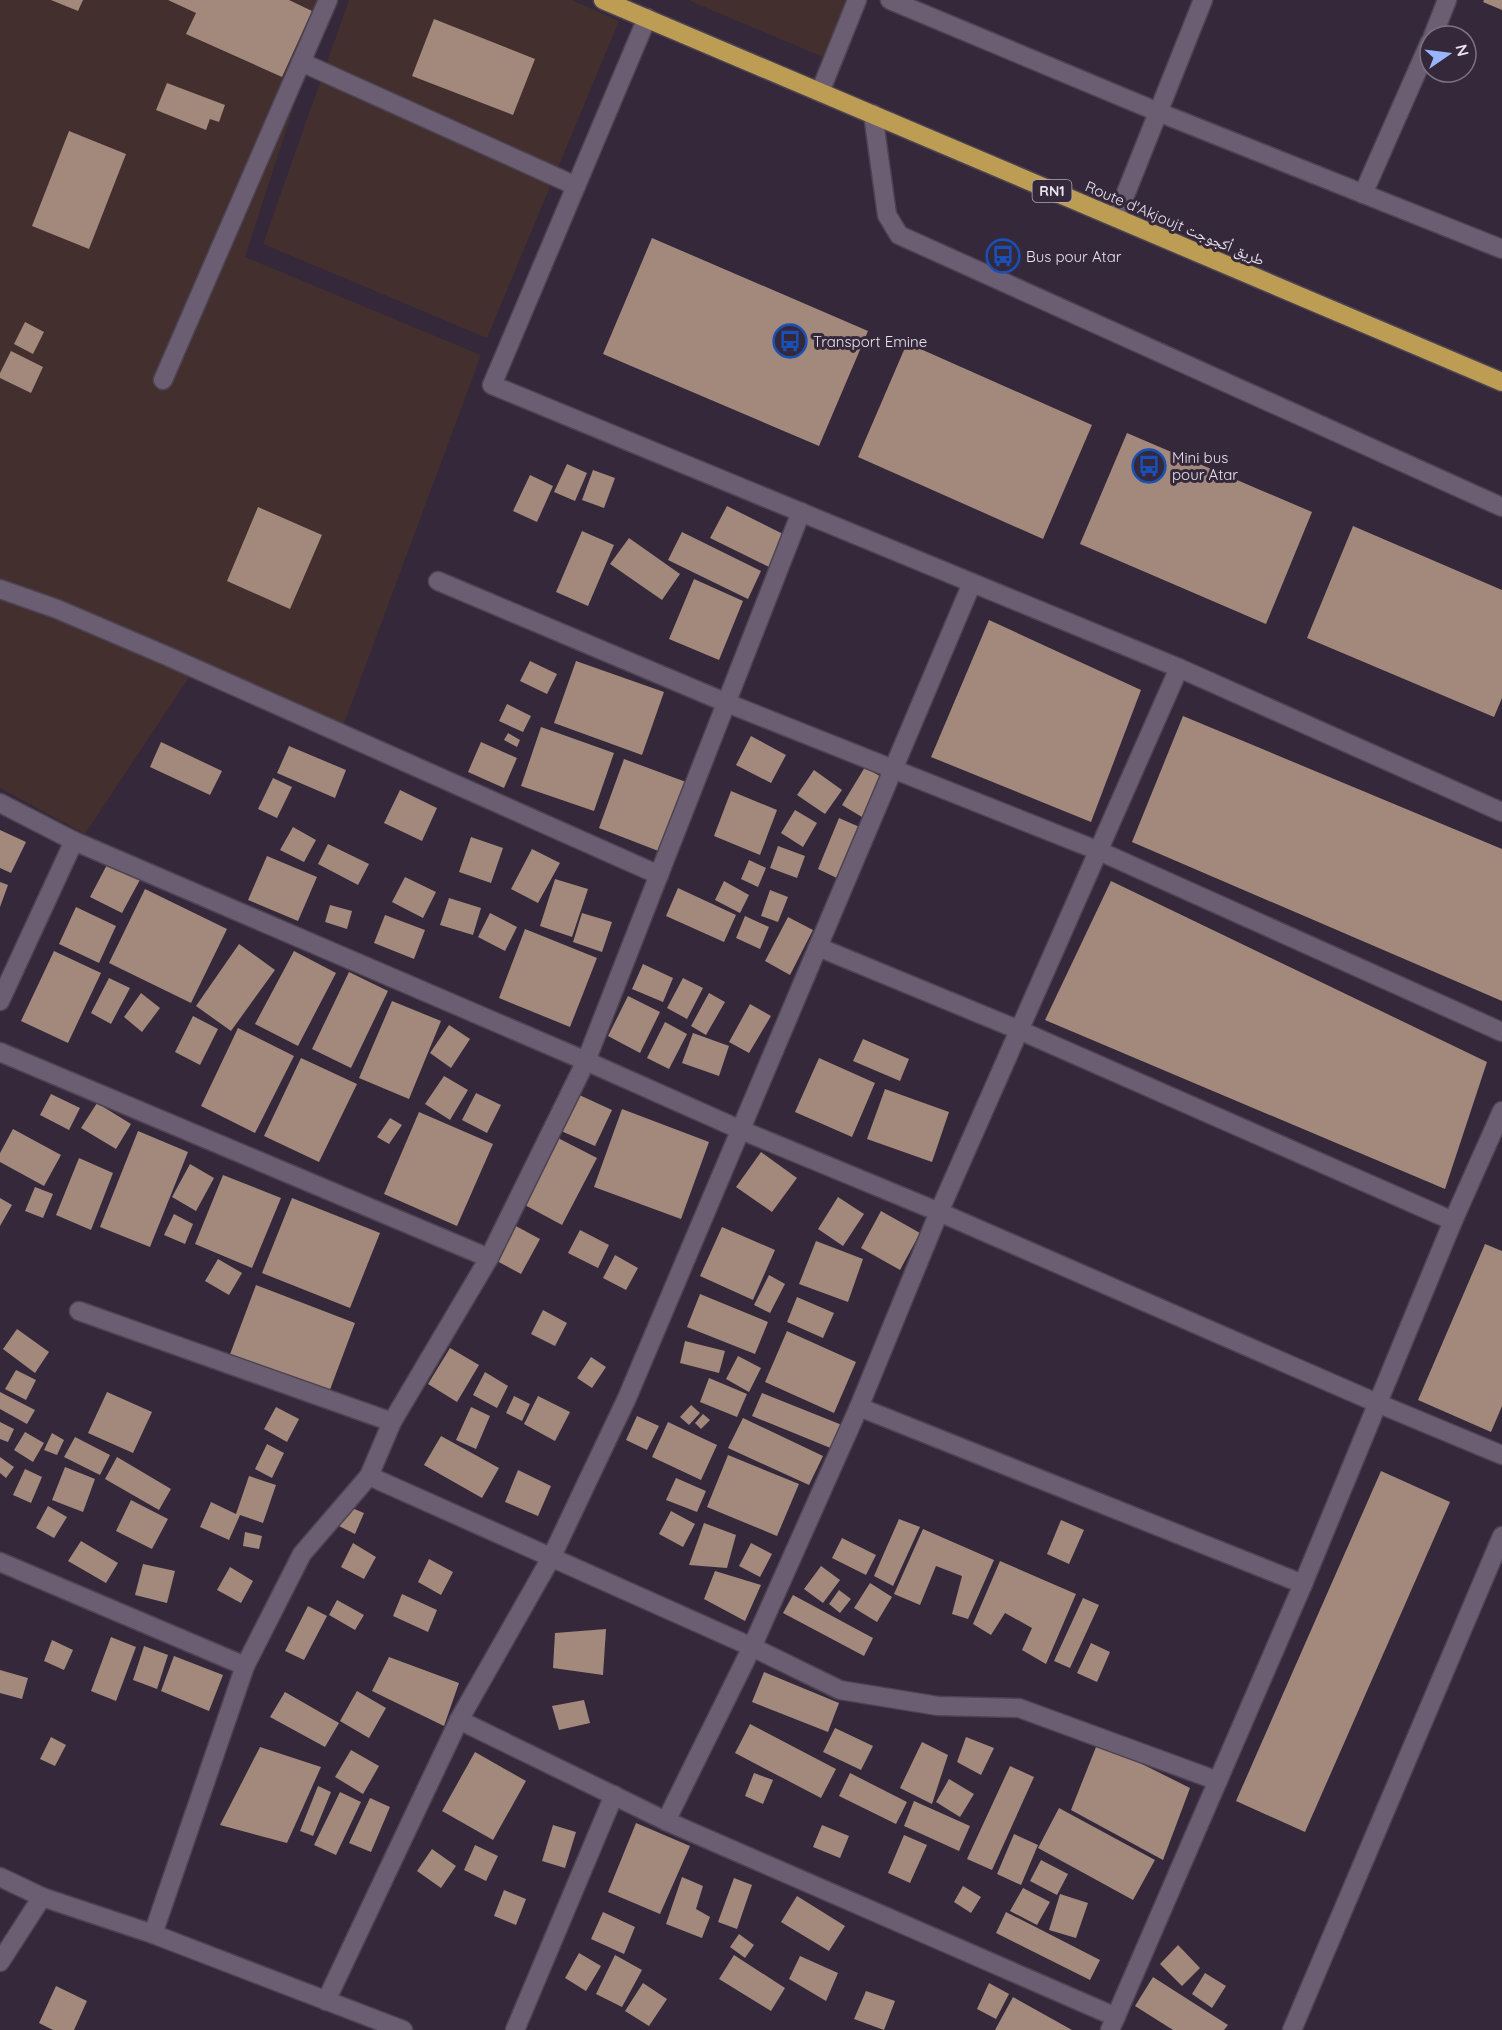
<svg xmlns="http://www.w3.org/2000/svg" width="1502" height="2030" font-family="Quicksand,'Noto Naskh Arabic',sans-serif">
<rect width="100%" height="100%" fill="#34283a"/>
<g fill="#432f2e">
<polygon points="0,0 328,0 245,257 481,355 339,737 194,670 85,834 0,788"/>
<polygon points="349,0 572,0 619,21 487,338 263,244"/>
<polygon points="688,0 849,0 825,58"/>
</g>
<g fill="#a2897c">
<polygon points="51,0 83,0 78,11"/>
<polygon points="168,0 289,0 312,11 282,77 186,34 196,13"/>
<polygon points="1484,0 1502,0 1502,10 1483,2"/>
<polygon points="434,19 535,59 513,115 412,76"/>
<polygon points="167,83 225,105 219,122 210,119 206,130 156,110"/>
<polygon points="69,131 126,154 89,249 32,226"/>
<polygon points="652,238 868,331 819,446 603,354"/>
<polygon points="25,322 44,332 33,354 14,344"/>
<polygon points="907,343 1092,425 1043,539 858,457"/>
<polygon points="11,351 43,367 31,393 0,378 0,373"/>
<polygon points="1127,433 1312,512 1266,624 1080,544"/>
<polygon points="567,464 587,473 575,501 554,492"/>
<polygon points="593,470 615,478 604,508 582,500"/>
<polygon points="530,475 553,486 537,522 513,511"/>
<polygon points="727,506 785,535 769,567 710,538"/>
<polygon points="258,507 322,535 290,609 227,581"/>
<polygon points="1353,526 1502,590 1502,698 1494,717 1307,638"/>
<polygon points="582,531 614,545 588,606 556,592"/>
<polygon points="682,532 761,571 748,599 668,560"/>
<polygon points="629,538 680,574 662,600 610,564"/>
<polygon points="694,579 743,601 719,660 669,639"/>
<polygon points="989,620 1141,690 1091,822 931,757"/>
<polygon points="530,661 557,674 547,694 520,681"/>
<polygon points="576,661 664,692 642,755 554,723"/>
<polygon points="507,704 531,716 523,732 499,721"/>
<polygon points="1183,716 1502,849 1502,1001 1132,842"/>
<polygon points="541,727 614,753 594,811 521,786"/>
<polygon points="508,733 520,740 517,747 504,740"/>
<polygon points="751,736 786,755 771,783 736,765"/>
<polygon points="161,742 222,771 210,795 150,767"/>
<polygon points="481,742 517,758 504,788 468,772"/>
<polygon points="289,746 346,770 335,798 277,773"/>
<polygon points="624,759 686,782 661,852 599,828"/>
<polygon points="865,767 886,780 862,817 842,805"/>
<polygon points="814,770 842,790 825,814 797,795"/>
<polygon points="273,778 292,787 277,818 258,809"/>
<polygon points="400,790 437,808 422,841 384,823"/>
<polygon points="731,791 777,810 760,855 714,836"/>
<polygon points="795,810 817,823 803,847 781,833"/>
<polygon points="839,818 864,829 843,881 818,869"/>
<polygon points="293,827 316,840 304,862 280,850"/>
<polygon points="0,830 26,842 11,873 0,868"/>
<polygon points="471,837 503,848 491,883 459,872"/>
<polygon points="328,844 369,864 358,885 318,864"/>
<polygon points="778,846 805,856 797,878 770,868"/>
<polygon points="532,849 560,863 538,903 511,889"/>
<polygon points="267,856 317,877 298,921 248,900"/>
<polygon points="110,859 142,876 122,913 90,897"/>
<polygon points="749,860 766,868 758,887 741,879"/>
<polygon points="405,877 436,892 423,918 392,902"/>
<polygon points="555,879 588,889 572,937 540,926"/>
<polygon points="724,881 749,895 740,913 715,900"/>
<polygon points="1111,881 1487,1062 1445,1189 1045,1020"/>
<polygon points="0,882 8,885 0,907"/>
<polygon points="678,888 736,915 724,942 666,916"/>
<polygon points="145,889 227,929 191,1003 109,963"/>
<polygon points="770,890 788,897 778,922 761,916"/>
<polygon points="449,898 481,908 473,935 440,925"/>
<polygon points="330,905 352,911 347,929 325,922"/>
<polygon points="76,907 116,926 99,963 59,944"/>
<polygon points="490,913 517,927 505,951 478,937"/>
<polygon points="582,913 612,922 602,952 573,942"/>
<polygon points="385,915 425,930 414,959 374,943"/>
<polygon points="745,916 769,927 760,949 736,938"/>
<polygon points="788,917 813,930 790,975 765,961"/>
<polygon points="525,929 597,958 570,1027 499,998"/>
<polygon points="239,944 275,970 231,1031 196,1006"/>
<polygon points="54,951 101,973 68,1043 21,1021"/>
<polygon points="294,951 336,973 298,1046 255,1024"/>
<polygon points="643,964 673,978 663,1002 632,989"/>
<polygon points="349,972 388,991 351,1068 312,1049"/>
<polygon points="109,978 130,988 111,1024 91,1013"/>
<polygon points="683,978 703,988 687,1019 667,1008"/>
<polygon points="141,993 160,1008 142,1032 124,1017"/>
<polygon points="709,993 725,1002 706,1035 691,1026"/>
<polygon points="628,996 660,1012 640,1053 608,1036"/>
<polygon points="392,1001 441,1021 409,1099 359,1078"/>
<polygon points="750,1004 771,1016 749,1053 729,1042"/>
<polygon points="193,1016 218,1029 200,1065 175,1052"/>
<polygon points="665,1022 687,1034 669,1069 647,1058"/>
<polygon points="449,1025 470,1039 451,1068 430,1053"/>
<polygon points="238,1028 294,1056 255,1133 201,1106"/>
<polygon points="693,1033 729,1046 719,1076 682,1063"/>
<polygon points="863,1039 909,1059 900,1081 853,1061"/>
<polygon points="301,1058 357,1084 319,1162 264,1136"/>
<polygon points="819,1058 875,1083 852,1137 795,1112"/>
<polygon points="444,1076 468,1090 450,1120 425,1104"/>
<polygon points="885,1089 949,1112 932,1162 867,1139"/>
<polygon points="476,1093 501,1105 487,1133 462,1120"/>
<polygon points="575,1093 612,1110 595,1146 559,1130"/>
<polygon points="51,1094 80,1108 69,1130 40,1115"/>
<polygon points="97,1103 131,1124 116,1149 81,1128"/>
<polygon points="622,1109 709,1142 681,1219 594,1187"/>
<polygon points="419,1112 493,1144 457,1226 384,1194"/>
<polygon points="390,1118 402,1125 389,1144 377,1137"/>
<polygon points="13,1129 61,1155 44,1186 0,1162 0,1153"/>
<polygon points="138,1131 188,1152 150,1247 100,1227"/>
<polygon points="558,1138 597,1158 562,1225 523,1204"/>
<polygon points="761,1152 797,1178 772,1212 736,1187"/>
<polygon points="79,1158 113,1173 91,1230 56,1215"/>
<polygon points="190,1164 214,1178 196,1211 172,1197"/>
<polygon points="223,1175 281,1198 252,1268 195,1244"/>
<polygon points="35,1187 53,1194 43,1218 25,1211"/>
<polygon points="838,1197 864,1214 843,1246 818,1229"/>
<polygon points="0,1198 12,1205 0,1226"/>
<polygon points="292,1198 380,1233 350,1308 262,1273"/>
<polygon points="881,1211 920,1233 900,1270 861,1248"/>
<polygon points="174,1214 193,1224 185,1244 164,1235"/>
<polygon points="514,1225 540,1239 521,1274 495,1260"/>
<polygon points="722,1227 775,1250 753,1300 700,1276"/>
<polygon points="580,1230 609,1245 598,1268 568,1253"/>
<polygon points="816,1241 863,1259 848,1302 799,1284"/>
<polygon points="1485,1244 1502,1251 1502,1406 1491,1432 1418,1400"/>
<polygon points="615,1255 638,1268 626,1290 603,1278"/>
<polygon points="218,1259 242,1273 229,1295 205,1281"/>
<polygon points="769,1275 785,1284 770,1313 754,1305"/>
<polygon points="256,1285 355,1323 328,1395 229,1357"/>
<polygon points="700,1294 768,1322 755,1354 687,1327"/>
<polygon points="797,1297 834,1313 823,1338 787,1322"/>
<polygon points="543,1310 567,1323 555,1346 531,1334"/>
<polygon points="17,1329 49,1352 35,1373 3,1349"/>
<polygon points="787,1331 856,1362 834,1413 765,1382"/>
<polygon points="685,1341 725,1351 719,1373 680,1363"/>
<polygon points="450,1348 479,1365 457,1402 428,1384"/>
<polygon points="738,1356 761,1368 749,1392 726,1379"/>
<polygon points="591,1357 606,1367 592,1388 577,1378"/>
<polygon points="16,1370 36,1380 26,1400 5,1389"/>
<polygon points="485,1372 508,1386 497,1408 473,1395"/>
<polygon points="709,1378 747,1394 737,1417 700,1402"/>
<polygon points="0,1392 35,1410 27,1424 0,1409"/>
<polygon points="107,1392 152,1412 133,1453 88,1433"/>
<polygon points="762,1393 842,1425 833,1449 752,1416"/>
<polygon points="514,1396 530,1404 522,1421 506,1413"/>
<polygon points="538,1396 570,1412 555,1441 524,1424"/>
<polygon points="691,1405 700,1413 689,1425 680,1417"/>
<polygon points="276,1407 299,1419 287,1442 264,1429"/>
<polygon points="471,1407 490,1416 476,1449 456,1440"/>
<polygon points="703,1414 710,1420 701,1429 695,1423"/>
<polygon points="637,1416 659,1426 647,1450 626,1440"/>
<polygon points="743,1418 823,1456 809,1485 728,1448"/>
<polygon points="0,1422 14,1429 8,1442 0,1439"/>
<polygon points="668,1422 717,1445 701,1480 652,1457"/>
<polygon points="25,1432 44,1443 33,1462 14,1450"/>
<polygon points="52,1433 64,1440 57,1455 44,1450"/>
<polygon points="441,1436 499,1468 482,1498 424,1465"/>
<polygon points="75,1437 110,1455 100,1475 64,1457"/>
<polygon points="267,1444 284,1453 272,1478 255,1469"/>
<polygon points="728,1455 799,1484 777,1536 707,1507"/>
<polygon points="0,1457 14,1467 6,1478 0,1473"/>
<polygon points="117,1457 171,1489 159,1510 105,1479"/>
<polygon points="65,1467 95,1479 83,1512 52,1500"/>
<polygon points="25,1469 42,1477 31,1503 13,1495"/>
<polygon points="518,1470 551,1486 538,1516 505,1502"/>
<polygon points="1381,1471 1450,1502 1305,1832 1236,1801"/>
<polygon points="249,1476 276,1485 263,1523 240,1515 229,1540 200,1527 211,1502 236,1514"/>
<polygon points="676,1478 706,1491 697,1512 666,1500"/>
<polygon points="131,1500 168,1519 152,1549 116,1531"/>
<polygon points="342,1504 364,1513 355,1534 333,1523"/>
<polygon points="48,1506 67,1517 54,1538 36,1528"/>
<polygon points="671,1511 695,1524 683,1547 659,1534"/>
<polygon points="899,1519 920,1527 893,1586 874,1576"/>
<polygon points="1061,1520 1084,1530 1069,1564 1047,1554"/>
<polygon points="704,1523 736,1535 727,1568 689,1565"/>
<polygon points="923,1529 994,1560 968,1619 952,1614 962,1576 936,1566 920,1605 894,1594"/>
<polygon points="245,1532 262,1536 259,1549 243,1546"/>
<polygon points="842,1538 876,1555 866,1575 832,1558"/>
<polygon points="81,1541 118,1563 106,1583 68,1561"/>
<polygon points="353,1543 376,1557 364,1579 341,1567"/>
<polygon points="751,1543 772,1554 760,1577 739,1566"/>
<polygon points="429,1559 453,1572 441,1595 418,1582"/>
<polygon points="1000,1561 1076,1594 1046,1664 1022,1650 1032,1628 1005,1613 991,1635 973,1624"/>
<polygon points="143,1564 175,1571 167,1603 135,1595"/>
<polygon points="821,1566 840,1580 823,1603 804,1589"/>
<polygon points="230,1567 253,1581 241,1603 217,1590"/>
<polygon points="715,1571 761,1585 745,1621 704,1599"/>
<polygon points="870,1583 892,1597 877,1622 854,1608"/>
<polygon points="839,1590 851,1599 840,1613 829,1604"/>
<polygon points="402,1594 437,1610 428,1632 393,1616"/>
<polygon points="793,1595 873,1638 864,1656 783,1613"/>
<polygon points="1083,1598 1099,1605 1070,1668 1054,1661"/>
<polygon points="337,1600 364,1615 355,1630 329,1615"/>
<polygon points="308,1606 327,1616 304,1660 285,1651"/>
<polygon points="606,1629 603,1675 553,1668 555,1633"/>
<polygon points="111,1637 136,1647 116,1701 91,1691"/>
<polygon points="52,1640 73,1650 64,1670 44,1661"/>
<polygon points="1091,1643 1110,1652 1097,1682 1077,1673"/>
<polygon points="144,1646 168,1655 157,1689 133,1680"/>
<polygon points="174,1656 223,1675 209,1711 161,1691"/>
<polygon points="389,1657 459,1683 444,1726 372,1691"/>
<polygon points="0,1670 28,1678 22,1699 0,1693"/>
<polygon points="764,1672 839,1703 828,1732 752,1702"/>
<polygon points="357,1691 386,1708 369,1738 340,1721"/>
<polygon points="285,1692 339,1723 325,1747 270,1717"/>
<polygon points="584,1700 590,1723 559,1730 552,1706"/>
<polygon points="750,1724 836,1769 821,1798 735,1753"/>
<polygon points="835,1728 873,1746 861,1770 823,1752"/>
<polygon points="51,1737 66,1745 55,1766 40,1759"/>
<polygon points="966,1737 994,1748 981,1775 957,1762"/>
<polygon points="922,1742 948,1755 932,1804 900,1788"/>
<polygon points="1098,1742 1190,1788 1163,1860 1071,1810"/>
<polygon points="260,1747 321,1767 287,1843 220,1825"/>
<polygon points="351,1750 379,1766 363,1794 335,1777"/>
<polygon points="475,1752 526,1781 493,1840 442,1811"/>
<polygon points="1010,1766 1034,1777 992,1870 967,1859"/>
<polygon points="754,1773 773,1780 763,1804 745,1796"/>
<polygon points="850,1773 907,1802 896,1824 839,1796"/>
<polygon points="949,1779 974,1794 960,1817 936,1802"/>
<polygon points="318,1786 331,1792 313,1836 300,1831"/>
<polygon points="340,1792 361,1802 336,1855 314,1845"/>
<polygon points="370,1798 390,1807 371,1852 349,1843"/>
<polygon points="914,1801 970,1826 959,1851 904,1826"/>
<polygon points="1059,1808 1155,1860 1133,1900 1038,1848"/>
<polygon points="636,1823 690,1846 660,1914 608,1892"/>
<polygon points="553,1825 576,1832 565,1868 542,1861"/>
<polygon points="822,1825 849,1836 840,1858 813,1847"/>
<polygon points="1014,1834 1038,1845 1021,1885 997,1874"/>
<polygon points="904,1835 927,1845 910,1883 888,1873"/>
<polygon points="475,1845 498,1856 486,1881 464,1870"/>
<polygon points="432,1849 456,1866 441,1888 417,1871"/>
<polygon points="1041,1860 1068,1874 1057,1895 1030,1881"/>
<polygon points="682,1877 703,1886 696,1909 710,1917 702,1938 666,1924"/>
<polygon points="734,1878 752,1885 737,1929 718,1922"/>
<polygon points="963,1886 981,1897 971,1913 954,1902"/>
<polygon points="1023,1888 1050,1902 1037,1925 1010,1911"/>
<polygon points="504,1890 526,1899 516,1925 494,1916"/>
<polygon points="1060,1894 1088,1903 1076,1938 1049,1930"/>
<polygon points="797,1896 845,1926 829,1951 781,1922"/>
<polygon points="603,1912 635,1927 624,1954 591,1939"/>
<polygon points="1006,1912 1100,1960 1090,1980 996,1933"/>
<polygon points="739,1934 754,1945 745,1958 730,1947"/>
<polygon points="1178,1945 1200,1968 1182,1986 1160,1964"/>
<polygon points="579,1953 601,1966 586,1991 565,1978"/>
<polygon points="615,1955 642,1970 622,2007 596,1994"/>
<polygon points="734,1955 785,1988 771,2011 719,1979"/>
<polygon points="800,1956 838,1973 826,2001 789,1979"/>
<polygon points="1205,1973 1226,1986 1212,2008 1192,1994"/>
<polygon points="1153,1977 1228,2025 1224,2030 1173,2030 1135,2006"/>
<polygon points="643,1983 667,1999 649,2026 625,2011"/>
<polygon points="989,1983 1009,1994 996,2019 977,2009"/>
<polygon points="56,1986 87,2001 74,2030 53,2030 39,2023"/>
<polygon points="866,1991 895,2001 884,2030 854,2019"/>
<polygon points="1013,1997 1072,2030 995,2030"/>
</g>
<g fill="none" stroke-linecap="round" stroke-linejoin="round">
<g stroke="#4d4352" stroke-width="21">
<g id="minor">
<polyline points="890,0 1158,112 1502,249"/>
<polyline points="647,18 492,385 1179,668 1502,812"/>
<polyline points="1433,36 1447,0"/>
<polyline points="301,62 576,186"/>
<polyline points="820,92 857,0"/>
<polyline points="873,114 887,215 899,235 1502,507"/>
<polyline points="1363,194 1430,42"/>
<polyline points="1116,218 1203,0"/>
<polyline points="163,380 328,0"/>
<polyline points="438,581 727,703 1099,851 1502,1032"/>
<polyline points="0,589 57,609 167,656 659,875"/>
<polyline points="0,803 74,841 586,1061 741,1130 939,1212 1377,1403 1502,1455"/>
<polyline points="818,947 1019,1030 1453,1221"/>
<polyline points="0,1001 74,841"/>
<polyline points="0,1052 489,1258"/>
<polyline points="79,1311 392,1422"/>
<polyline points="859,1407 1303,1584"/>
<polyline points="369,1476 752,1647 840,1690 938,1706 1019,1708 1218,1781"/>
<polyline points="0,1562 245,1666"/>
<polyline points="459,1720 666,1821 1116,2017"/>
<polyline points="666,1821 752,1647 859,1407 939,1212 1179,668"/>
<polyline points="0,1877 42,1897 153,1934 403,2030"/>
<polyline points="153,1934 245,1666 302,1554 369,1476 392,1422 489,1258 586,1061 801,512"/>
<polyline points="0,1962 42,1897"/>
<polyline points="326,2001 459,1720 551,1558 627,1398 972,583"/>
<polyline points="515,2030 614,1795"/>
<polyline points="1110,2030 1303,1584 1453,1221 1502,1111"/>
<polyline points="1292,2030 1502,1536"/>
</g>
</g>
<g stroke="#4d4352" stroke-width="21">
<polyline id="highway" points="603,0 1502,382"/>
</g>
<use href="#minor" stroke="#6b5e72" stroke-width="18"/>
<use href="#highway" stroke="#bc9d53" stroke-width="18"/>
</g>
<defs>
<g id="bus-ring" transform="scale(1.725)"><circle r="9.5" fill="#34283a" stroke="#1a4fb4" stroke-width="1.5"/><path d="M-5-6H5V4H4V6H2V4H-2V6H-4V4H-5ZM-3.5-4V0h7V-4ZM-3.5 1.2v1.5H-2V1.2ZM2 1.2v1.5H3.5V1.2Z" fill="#1a4fb4"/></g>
</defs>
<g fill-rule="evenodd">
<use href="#bus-ring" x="1003" y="256"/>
<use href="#bus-ring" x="790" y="341"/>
<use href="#bus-ring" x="1149" y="466"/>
</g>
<g text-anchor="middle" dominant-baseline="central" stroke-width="6" stroke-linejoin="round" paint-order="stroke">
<rect fill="#34283a" stroke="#b3aab8" stroke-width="1.5" x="1032.5" y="180" width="39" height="22" rx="4.5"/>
<g font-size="14" font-weight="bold" fill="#eae2ee">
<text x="1052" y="191">RN1</text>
</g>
<g font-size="15" fill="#eae2ee" stroke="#34283a">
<text transform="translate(1175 223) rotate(23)">Route d'Akjoujt طريق أكجوجت</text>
</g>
<g font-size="15" fill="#eae2ee" stroke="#34283a" text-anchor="start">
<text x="1026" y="256">Bus pour Atar</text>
<text x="813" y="341">Transport Emine</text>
<text x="1172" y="457">Mini bus<tspan x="1172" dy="17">pour Atar</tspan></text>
</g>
</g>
<g transform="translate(1448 54) rotate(76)"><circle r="28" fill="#34283a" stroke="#7d7282" stroke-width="1.5"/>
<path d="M0-4.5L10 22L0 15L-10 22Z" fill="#99b5fd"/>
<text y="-9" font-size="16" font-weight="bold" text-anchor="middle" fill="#eae2ee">N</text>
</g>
</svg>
